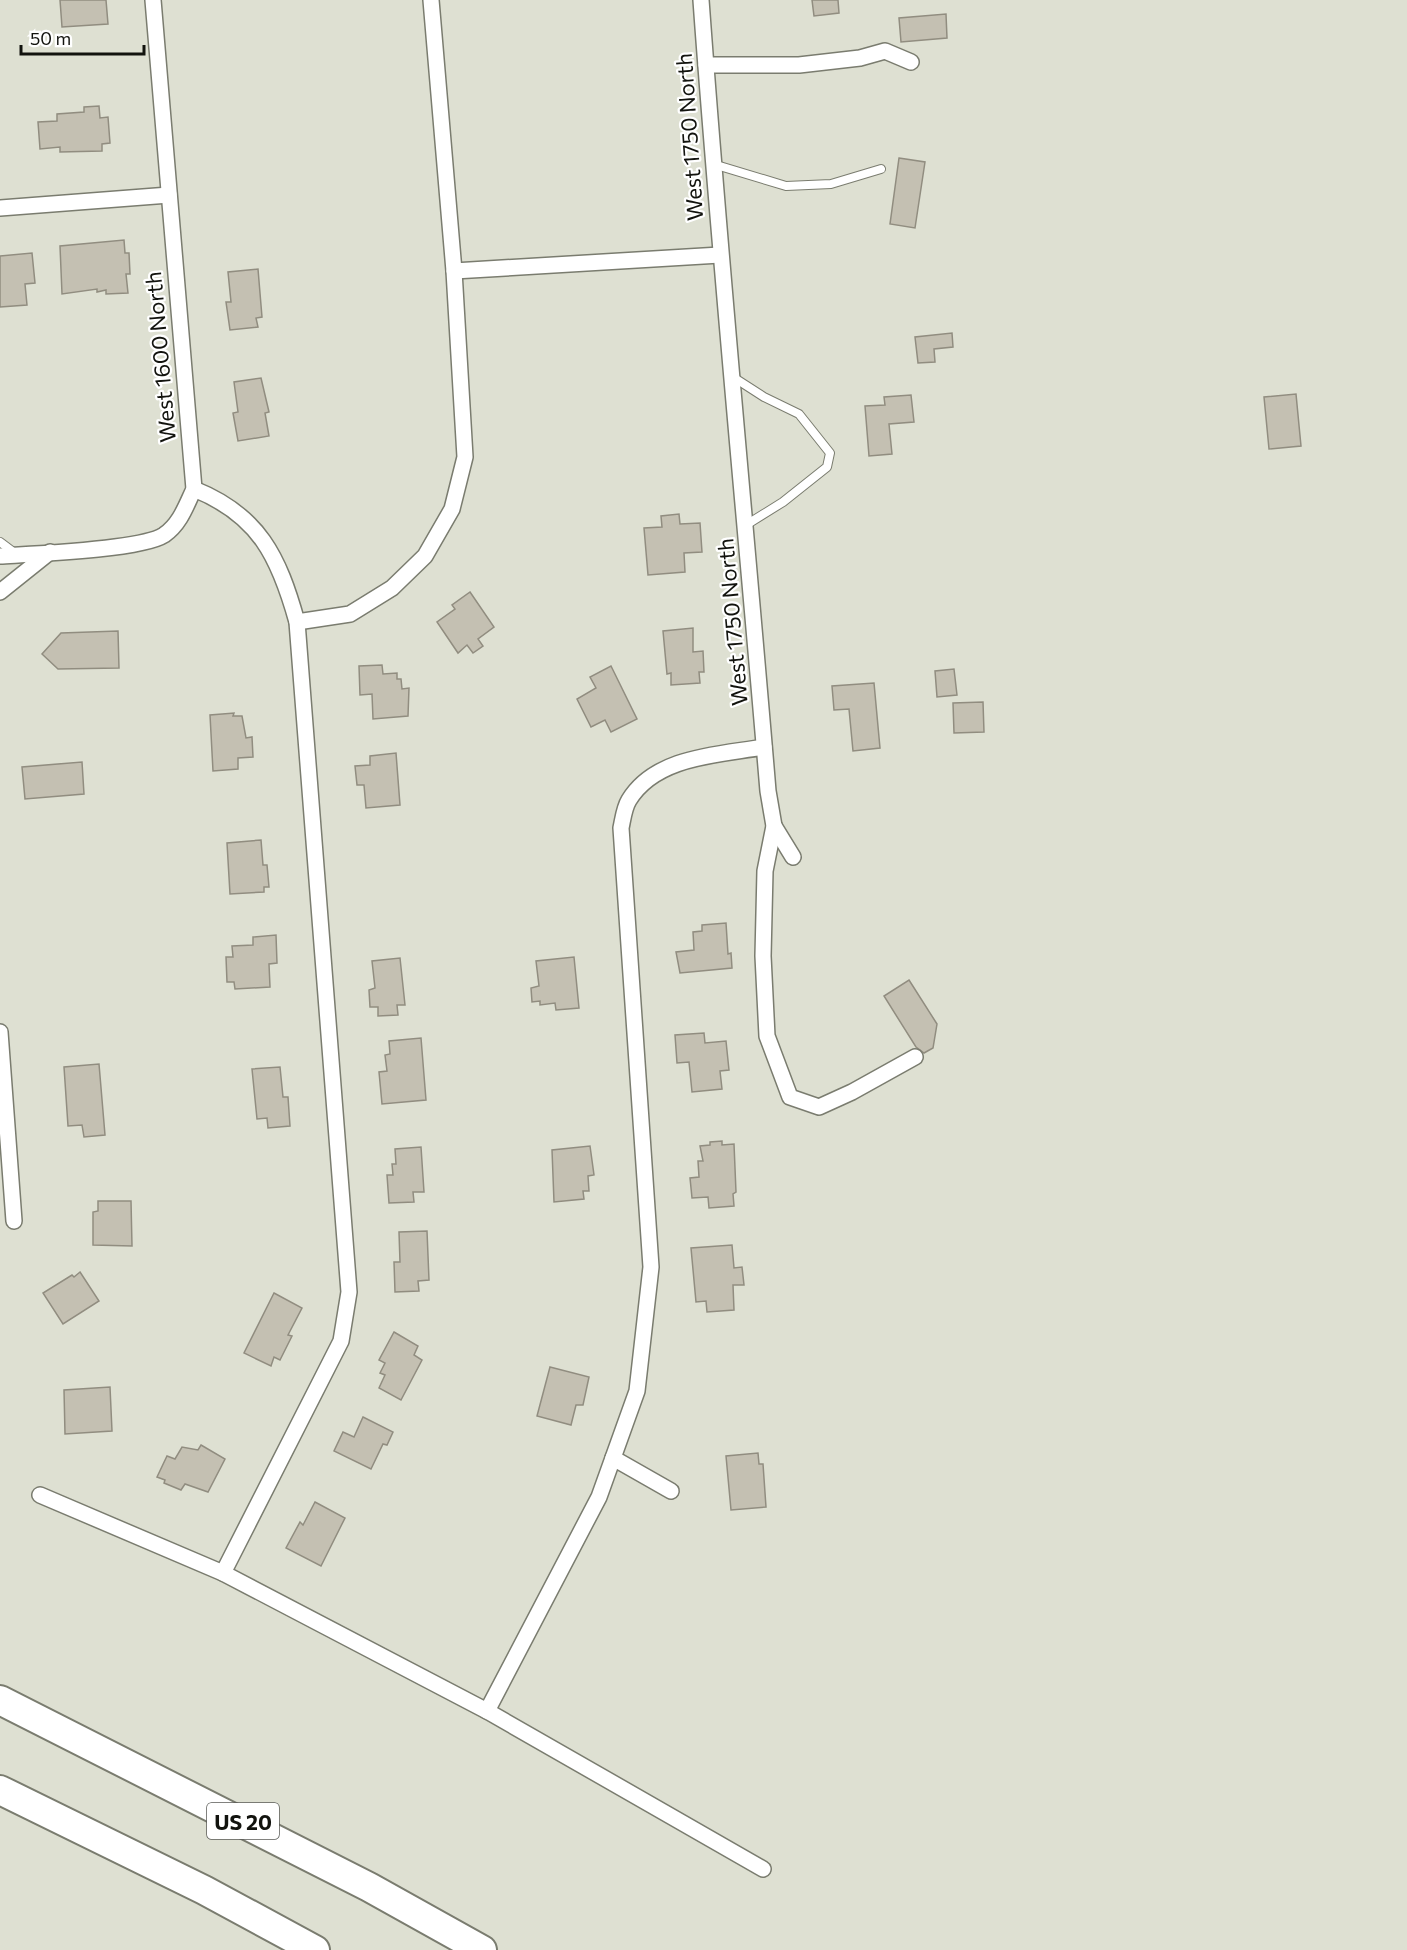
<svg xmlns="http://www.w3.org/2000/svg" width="1407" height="1950" font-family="Commissioner,sans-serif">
<rect width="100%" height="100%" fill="#dee0d2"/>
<g fill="#c4c0b2" stroke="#918d80" stroke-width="1.5">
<polygon points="60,0 106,0 108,24 62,27"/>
<polygon points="812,0 838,0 839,13 814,16"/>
<polygon points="946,14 947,38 901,42 899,18"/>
<polygon points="99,106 100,118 108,117 110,143 102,144 102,151 60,152 60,147 40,149 38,122 57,121 57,114 84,112 84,107"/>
<polygon points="899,158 925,162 915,228 890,224"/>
<polygon points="124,240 125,253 129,253 130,274 126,274 128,293 106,294 106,290 97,292 97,289 62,294 60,246"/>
<polygon points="32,253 35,283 25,284 27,305 0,307 0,256"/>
<polygon points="258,269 262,317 256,318 258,327 230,330 226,302 231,302 228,272"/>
<polygon points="952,333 953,347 934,349 935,362 918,363 915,337"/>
<polygon points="261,378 269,412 265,413 269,436 238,441 233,413 238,412 234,382"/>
<polygon points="1296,394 1301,446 1269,449 1264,397"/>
<polygon points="911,395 914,422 889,424 892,454 869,456 865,406 885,405 884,397"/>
<polygon points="679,514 680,524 700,523 702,552 684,553 685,572 648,575 644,528 662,527 661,516"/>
<polygon points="470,592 494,627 478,639 483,646 473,653 467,645 458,653 437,622 455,609 452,605"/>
<polygon points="693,628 693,652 703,651 704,672 699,672 700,683 671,685 671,673 667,674 663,631"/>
<polygon points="118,631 119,668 58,669 42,654 61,633"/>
<polygon points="382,665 383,674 397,673 397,679 401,679 402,689 409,688 408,716 373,719 372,694 360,695 359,666"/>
<polygon points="611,666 637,719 611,732 605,720 591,727 577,699 596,688 590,677"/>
<polygon points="954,669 957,695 937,697 935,671"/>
<polygon points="874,683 880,748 853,751 849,709 834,710 832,686"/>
<polygon points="983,702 984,732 954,733 953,703"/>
<polygon points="234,713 233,716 242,716 246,738 252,737 253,757 238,758 238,769 213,771 210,715"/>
<polygon points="396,753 400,805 366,808 364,785 357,785 355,766 370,765 370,756"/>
<polygon points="82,762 84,794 25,799 22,767"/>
<polygon points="261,840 263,865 267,865 269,887 264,887 264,892 230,894 227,843"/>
<polygon points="726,923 728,954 731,953 732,968 680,973 676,952 694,950 693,932 702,931 702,925"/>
<polygon points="276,935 277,963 269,964 270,987 235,989 234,982 227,982 226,957 233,957 232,946 253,945 253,937"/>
<polygon points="574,957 579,1008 556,1010 555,1003 540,1005 540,1001 532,1002 531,988 539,986 536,961"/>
<polygon points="400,958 405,1005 397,1005 398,1015 378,1016 378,1007 370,1007 369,990 375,988 372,961"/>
<polygon points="909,980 937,1024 933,1048 924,1053 916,1047 884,996"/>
<polygon points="704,1033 705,1043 726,1041 729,1070 720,1071 722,1089 692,1092 689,1062 677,1063 675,1035"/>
<polygon points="421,1038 426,1100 382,1104 379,1072 387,1071 385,1055 390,1054 389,1041"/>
<polygon points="99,1064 105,1135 84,1137 82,1125 68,1126 64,1067"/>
<polygon points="280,1067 283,1097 288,1097 290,1126 268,1128 267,1118 257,1119 252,1069"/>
<polygon points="722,1141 722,1145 734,1144 736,1192 733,1194 734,1206 709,1208 708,1197 692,1198 690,1178 699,1177 698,1161 703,1161 700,1146 710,1145 710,1142"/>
<polygon points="590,1146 594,1175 588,1176 589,1191 583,1191 584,1199 554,1202 552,1150"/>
<polygon points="421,1147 424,1192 413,1192 414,1202 389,1203 387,1175 393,1175 392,1164 396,1164 395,1149"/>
<polygon points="98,1201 131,1201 132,1246 93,1245 93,1212 98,1211"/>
<polygon points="427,1231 429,1280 418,1281 419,1291 395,1292 394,1262 400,1262 399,1232"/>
<polygon points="732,1245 734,1268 742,1267 744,1285 733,1285 734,1310 707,1312 706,1301 696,1302 691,1248"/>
<polygon points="80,1272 99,1301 63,1324 43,1293 72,1275 74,1277"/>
<polygon points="274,1293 302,1308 288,1335 292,1336 280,1360 274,1357 271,1366 244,1353"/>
<polygon points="394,1332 418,1346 414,1355 422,1360 401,1400 379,1388 385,1375 380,1373 385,1363 379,1360"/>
<polygon points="550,1367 589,1377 583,1405 576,1405 571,1425 537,1416"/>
<polygon points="110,1387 112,1431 65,1434 64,1390"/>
<polygon points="363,1417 393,1432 387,1445 383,1444 371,1469 334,1451 343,1432 354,1437"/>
<polygon points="201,1445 225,1459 208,1492 185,1484 181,1490 164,1483 165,1480 157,1477 167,1456 175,1459 182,1447 198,1450"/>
<polygon points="758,1453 759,1464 763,1464 766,1507 731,1510 726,1456"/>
<polygon points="315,1502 345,1518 321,1566 286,1548 300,1522 303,1525"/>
</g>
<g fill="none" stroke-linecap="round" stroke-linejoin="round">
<g stroke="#7a7c6f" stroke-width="10">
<g id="lane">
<polyline points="713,164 786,186 831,184 881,169"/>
<polyline points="733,377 764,397 799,414 830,453 827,467 783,502 746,525"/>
<polyline points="0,542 16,554"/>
</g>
</g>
<g stroke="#7a7c6f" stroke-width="18">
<g id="street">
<path d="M701,0C720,264 746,527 768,791L774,826L765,871L763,956L767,1036L790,1097L819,1107L852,1092L915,1057"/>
<polyline points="706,65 799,65 860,58 885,51 911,62"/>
<polyline points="0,208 169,195"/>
<polyline points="454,271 720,255"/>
<path d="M194,489C259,515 279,557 297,622L349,1292L341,1341L223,1573"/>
<path d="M0,556C32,554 141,550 164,535C180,524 186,506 194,489L153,0"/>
<polyline points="0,592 50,552"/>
<polyline points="297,622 350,614 392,588 425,556 452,509 465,457 454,271 431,0"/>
<polyline points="774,826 793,857"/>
<polyline points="0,1032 14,1221"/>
<polyline points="613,1458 671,1491"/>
<polyline points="40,1495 223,1573 487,1711 763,1869"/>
<path d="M487,1711L599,1497L637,1391L651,1267L621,828C623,819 624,808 629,800C656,756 718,755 764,747"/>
</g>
</g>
<g stroke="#7a7c6f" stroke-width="32">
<g id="highway">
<polyline points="0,1700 369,1887 482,1950"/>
<polyline points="0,1790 204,1890 315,1950"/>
</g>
</g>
<use href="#lane" stroke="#fff" stroke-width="8"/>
<use href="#street" stroke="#fff" stroke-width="15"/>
<use href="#highway" stroke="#fff" stroke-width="28"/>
</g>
<g text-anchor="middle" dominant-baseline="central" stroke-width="4.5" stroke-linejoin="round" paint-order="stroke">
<rect fill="#fff" stroke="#595a56" stroke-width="1.5" x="207" y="1803" width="72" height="36" rx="4.5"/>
<g font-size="21" font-weight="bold" fill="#12130e">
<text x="243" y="1821">US 20</text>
</g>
<g font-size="22" fill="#12130e" stroke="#fff">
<text transform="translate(689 137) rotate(-94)">West 1750 North</text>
<text transform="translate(160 357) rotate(-95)">West 1600 North</text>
<text transform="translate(732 622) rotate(-95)">West 1750 North</text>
</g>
</g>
<path d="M21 45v9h123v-9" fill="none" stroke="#12130e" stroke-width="3"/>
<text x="30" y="45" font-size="18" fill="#12130e" stroke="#ffffff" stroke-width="4.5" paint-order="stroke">50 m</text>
</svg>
